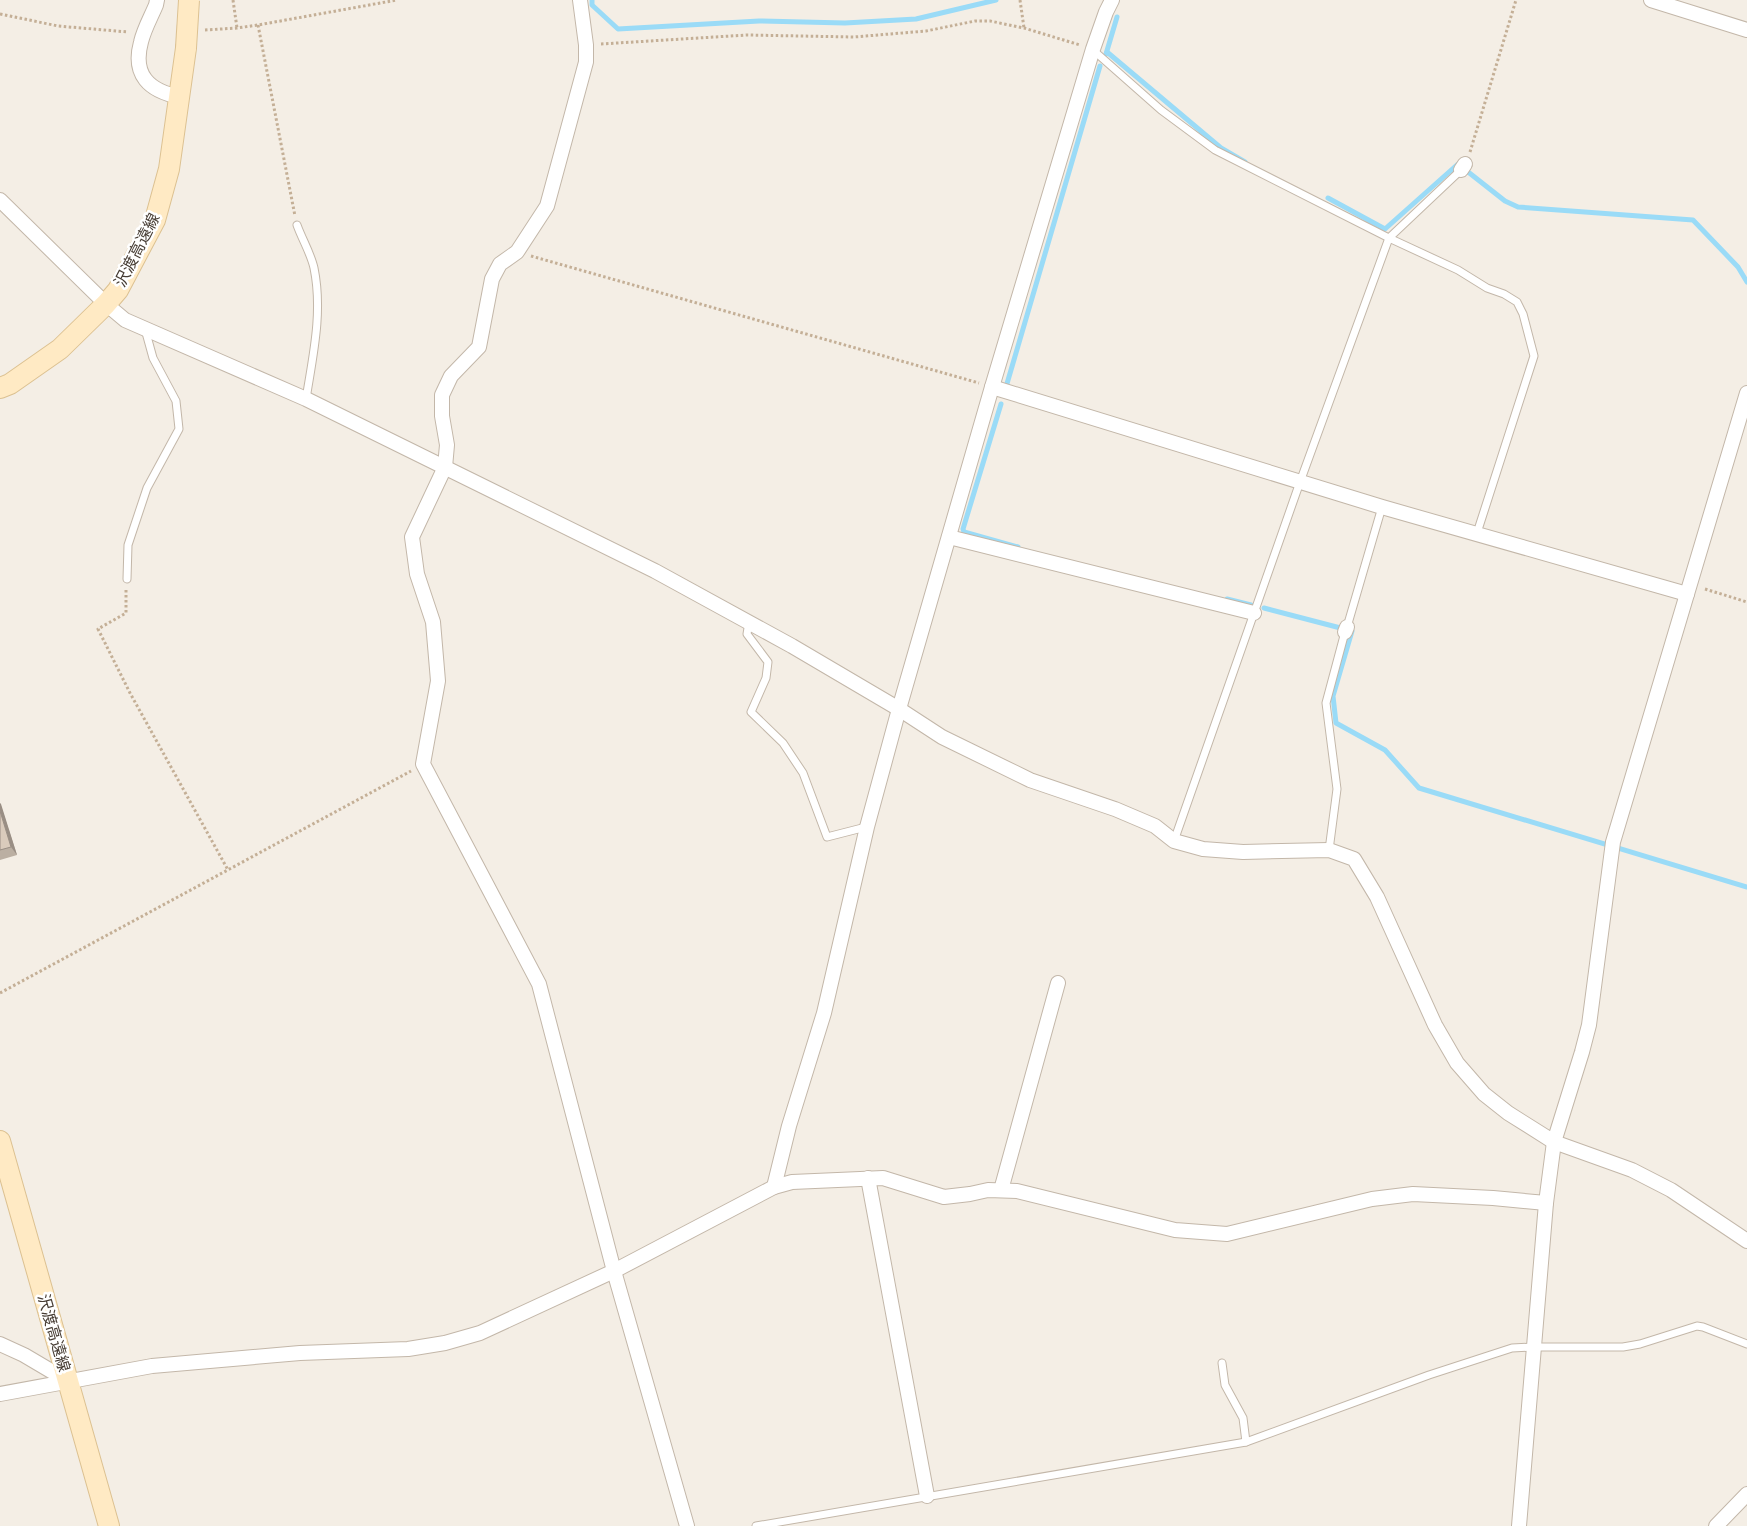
<svg xmlns="http://www.w3.org/2000/svg" width="1747" height="1526" font-family="Rubik,'Noto Sans JP',sans-serif">
<rect width="100%" height="100%" fill="#f4eee5"/>
<g fill="none" stroke-linecap="round" stroke-linejoin="round">
<g stroke="#9adbf7" stroke-width="5">
<polyline points="592,0 592,5 618,29 759,21 845,23 916,19 996,0"/>
<polyline points="1107,52 1221,148 1245,162"/>
<polyline points="1106,54 1117,17"/>
<polyline points="1328,198 1385,229 1458,164 1505,201 1518,207 1693,220 1738,267 1747,282"/>
<polyline points="1006,387 1100,66"/>
<polyline points="1001,404 963,529 964,532 1018,547"/>
<polyline points="1227,599 1251,605"/>
<polyline points="1264,608 1352,631 1333,696 1336,723 1385,750 1419,788 1747,887"/>
</g>
<g stroke="#c3b7a9" stroke-width="9">
<g id="lane">
<polyline points="1093,50 1161,110 1215,150 1389,238 1458,270 1487,288 1504,294 1517,302 1523,314 1534,356 1477,533"/>
<path d="M297,225C302,239 311,254 314,268C323,312 313,355 306,399"/>
<polyline points="127,579 128,545 147,488 179,429 176,401 153,358 145,329"/>
<polyline points="749,622 747,634 768,662 766,678 751,712 783,743 803,773 827,837 866,827"/>
<polyline points="1347,627 1382,507"/>
<polyline points="1174,841 1300,482 1389,238 1461,170"/>
<polyline points="1329,850 1337,789 1326,703 1345,632"/>
<polyline points="1222,1363 1225,1385 1243,1418 1246,1442"/>
<polyline points="756,1526 1246,1442 1429,1375 1512,1348 1534,1347 1623,1347 1640,1344 1697,1326 1703,1327 1747,1344"/>
</g>
</g>
<g stroke="#c3b7a9" stroke-width="16">
<g id="street">
<path d="M157,0L156,5C151,17 144,29 141,42C132,75 149,91 180,97"/>
<polyline points="580,0 586,45 586,62 547,206 517,252 500,264 492,279 479,347 451,376 442,395 442,416 447,445 445,467 412,537 417,574 433,622 438,681 423,764 539,984 614,1271 687,1526"/>
<polyline points="1651,0 1747,30"/>
<polyline points="1461,170 1465,164"/>
<polyline points="0,200 106,304 125,320 306,399 655,571 792,646 899,709 942,737 1030,780 1115,809 1155,826 1174,841 1203,849 1243,852 1329,850 1354,859 1377,897 1435,1025 1457,1063 1484,1094 1508,1113 1554,1142 1632,1170 1671,1190 1747,1241"/>
<polyline points="992,387 1382,507 1687,594"/>
<polyline points="949,537 1254,613"/>
<polyline points="1345,632 1347,627"/>
<polyline points="868,1178 927,1496"/>
<polyline points="774,1187 789,1126 824,1013 867,827 899,709 992,387 1093,49 1106,12 1112,0"/>
<polyline points="1001,1190 1058,983"/>
<polyline points="0,1344 24,1355 68,1381"/>
<polyline points="0,1394 152,1366 300,1353 408,1349 445,1343 480,1333 614,1271 774,1187 792,1182 883,1178 944,1197 970,1194 988,1190 1017,1191 1175,1230 1227,1234 1372,1199 1413,1194 1493,1198 1546,1203"/>
<polyline points="1519,1526 1546,1203 1554,1142 1582,1052 1589,1025 1613,842 1747,393"/>
<polyline points="1716,1526 1747,1494"/>
</g>
</g>
<g stroke="#dcc191" stroke-width="22">
<g id="secondary">
<polyline points="0,388 10,384 60,349 106,304 118,290 155,220 169,169 186,48"/>
<polyline points="0,1141 109,1526"/>
</g>
</g>
<g stroke="#c4af96" stroke-width="3" stroke-dasharray="2.5 2.5" stroke-linecap="butt">
<polyline points="233,0 237,28"/>
<polyline points="1020,0 1024,28"/>
<polyline points="0,14 58,26 128,32"/>
<polyline points="258,25 295,216"/>
<polyline points="205,30 237,28 258,25 397,0"/>
<polyline points="601,44 747,35 854,37 926,31 975,21 990,21 1024,28 1080,45"/>
<polyline points="1470,152 1516,0"/>
<polyline points="531,256 979,383"/>
<polyline points="1705,589 1747,602"/>
<polyline points="126,590 126,613 98,629 130,693 228,870"/>
<polyline points="0,993 411,771"/>
</g>
<use href="#lane" stroke="#fff" stroke-width="7"/>
<use href="#street" stroke="#fff" stroke-width="14"/>
<use href="#secondary" stroke="#ffeac4" stroke-width="20"/>
<g stroke="#dcc191" stroke-width="22" stroke-linecap="butt">
<polyline id="secondary-bridge" points="186,48 189,0"/>
</g>
<use href="#secondary-bridge" stroke="#ffeac4" stroke-width="20"/>
</g>
<polygon fill="#bbafa2" points="0,803 17,855 0,860"/>
<polygon fill="#998e84" points="0,803 1,804 17,855 11,847 0,811"/>
<polygon fill="#dacbbc" stroke="#998e84" points="0,811 11,847 0,850"/>
<g text-anchor="middle" dominant-baseline="central" stroke-width="5" stroke-linejoin="round" paint-order="stroke">
<g font-size="16" fill="#473d34" stroke="#fff">
<text transform="translate(137 250) rotate(-63)">沢渡高遠線</text>
<text transform="translate(54 1333) rotate(74)">沢渡高遠線</text>
</g>
</g>
</svg>
